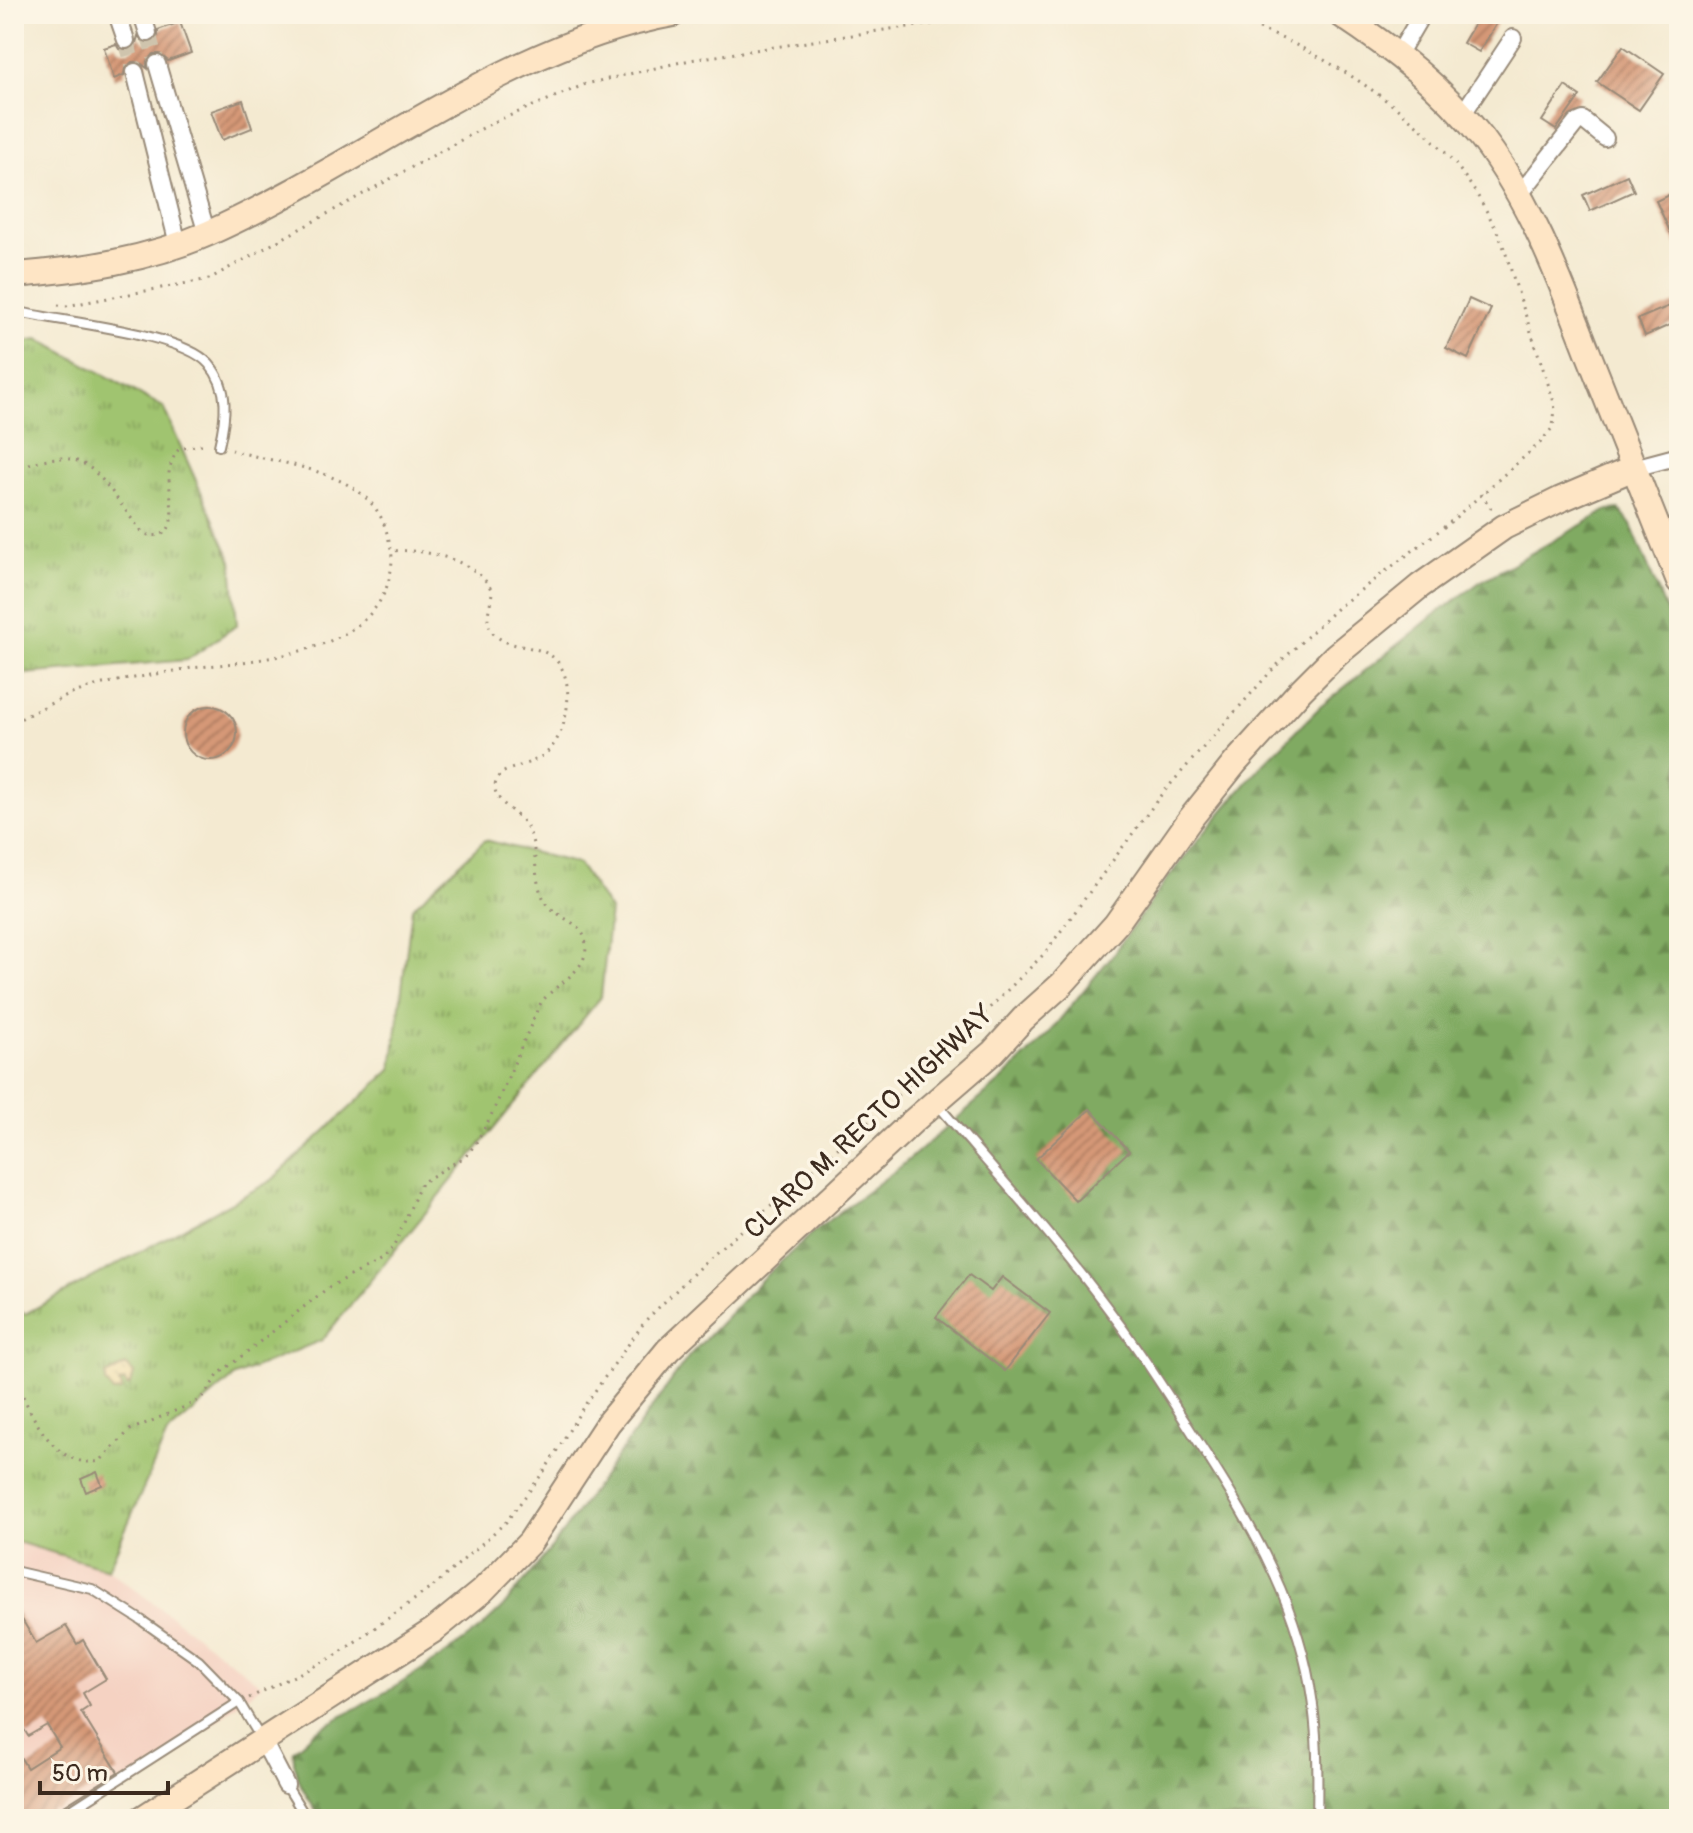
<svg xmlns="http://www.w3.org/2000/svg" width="1693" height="1833" font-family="Pangolin,sans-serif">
<defs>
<pattern id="grass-tufts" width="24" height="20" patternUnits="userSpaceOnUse" patternTransform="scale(2)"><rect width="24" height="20" fill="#a0c46f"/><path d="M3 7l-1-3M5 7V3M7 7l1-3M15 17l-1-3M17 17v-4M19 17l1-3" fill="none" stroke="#849f5b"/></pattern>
<pattern id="forest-firs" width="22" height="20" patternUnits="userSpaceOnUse" patternTransform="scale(2)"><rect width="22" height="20" fill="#80aa62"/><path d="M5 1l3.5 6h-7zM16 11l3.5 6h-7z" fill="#6a8b50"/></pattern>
<pattern id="sand-dots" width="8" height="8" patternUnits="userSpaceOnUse" patternTransform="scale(2)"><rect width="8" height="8" fill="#eeda9e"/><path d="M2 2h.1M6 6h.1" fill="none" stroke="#cdbb88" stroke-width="1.8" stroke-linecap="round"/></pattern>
<pattern id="building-hatch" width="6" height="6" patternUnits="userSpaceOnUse" patternTransform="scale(2)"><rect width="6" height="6" fill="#d59877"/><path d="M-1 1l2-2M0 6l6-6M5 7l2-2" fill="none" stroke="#ae7c61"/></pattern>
</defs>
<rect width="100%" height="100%" fill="#fcf5e5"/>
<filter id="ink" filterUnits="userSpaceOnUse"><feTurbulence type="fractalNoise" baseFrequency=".0125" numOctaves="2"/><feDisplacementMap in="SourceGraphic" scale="16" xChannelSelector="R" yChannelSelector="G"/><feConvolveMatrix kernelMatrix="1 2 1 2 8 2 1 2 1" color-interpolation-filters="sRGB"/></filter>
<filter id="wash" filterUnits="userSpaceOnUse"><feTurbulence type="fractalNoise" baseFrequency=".006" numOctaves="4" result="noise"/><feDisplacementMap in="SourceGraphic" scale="32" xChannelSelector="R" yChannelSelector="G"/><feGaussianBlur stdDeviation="1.8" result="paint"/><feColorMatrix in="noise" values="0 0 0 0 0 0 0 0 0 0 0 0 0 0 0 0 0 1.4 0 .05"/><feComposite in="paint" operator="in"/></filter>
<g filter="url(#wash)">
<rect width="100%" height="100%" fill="#f4ead1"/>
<polygon fill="#f5d2c2" points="14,1541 108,1569 262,1685 202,1732 77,1819 14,1819"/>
<g fill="url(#grass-tufts)" stroke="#6e7746" stroke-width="2">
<polygon points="39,339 163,407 232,561 237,625 187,660 14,675 14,342"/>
<polygon points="485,840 578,864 610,910 601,997 322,1340 235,1376 167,1434 108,1569 14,1541 14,1308 25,1314 271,1181 392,1069 412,908"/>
</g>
<path fill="url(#forest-firs)" stroke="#5e6a40" stroke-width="2" d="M1619,509L1631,525L1679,642V1819H321C308,1799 291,1774 294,1750L314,1732L398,1685L447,1653L481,1628L503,1607L553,1546L689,1356L764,1277L817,1229L899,1168L1003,1079L1048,1034L1111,957L1170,875L1210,826L1261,766L1320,707L1428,620L1480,582L1608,510Z"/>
<polygon fill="url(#sand-dots)" stroke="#94825e" stroke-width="2" points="126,1365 134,1373 131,1384 127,1386 125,1381 119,1383 122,1387 121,1391 113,1392 106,1383 106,1375"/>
<g id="blocks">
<g fill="url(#building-hatch)">
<polygon points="1480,14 1493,14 1500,18 1479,52 1463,43"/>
<polygon points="180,22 191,53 168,61 160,54 153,54 147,61 147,68 139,62 132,62 125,68 124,75 114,79 104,48 116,44 119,49 129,51 135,47 138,36 145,43 152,43 158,36 158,30"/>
<polygon points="1623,46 1664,74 1639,110 1597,82"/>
<polygon points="1565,86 1580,96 1556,130 1542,121"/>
<polygon points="243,100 252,128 222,140 211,111"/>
<polygon points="1627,175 1634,191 1590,211 1583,195"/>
<polygon points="1679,190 1679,251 1656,201"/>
<polygon points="1469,299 1491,309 1468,359 1446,348"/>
<polygon points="1679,302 1679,321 1645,336 1638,319"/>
<circle cx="210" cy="733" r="27"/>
<polygon points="1090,1109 1129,1151 1076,1201 1036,1159"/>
<polygon points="969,1275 991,1291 1002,1277 1050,1313 1005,1371 936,1317"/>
<polygon points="97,1472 102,1485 86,1492 81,1479"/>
<polygon points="14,1606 36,1643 66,1626 77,1644 83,1640 106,1679 83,1693 90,1706 81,1712 118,1772 56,1811 55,1809 38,1819 14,1819 14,1747 27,1768 60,1747 47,1725 28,1736 14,1713"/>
</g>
</g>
</g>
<g filter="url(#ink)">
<use href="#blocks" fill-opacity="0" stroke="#988a78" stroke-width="2"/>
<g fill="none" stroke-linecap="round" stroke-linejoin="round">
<g stroke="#cfc4ad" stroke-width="16" stroke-dasharray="16 8" stroke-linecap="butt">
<polyline points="148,33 157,64"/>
<polyline points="126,40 135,72"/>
</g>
<g stroke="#988a78" stroke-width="12">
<g id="service">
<path d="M14,311C59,322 181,332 209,364C230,389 226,417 219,446"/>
<path d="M936,1103C997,1174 1060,1243 1115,1318C1143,1355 1168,1395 1193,1434C1244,1511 1294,1594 1310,1686C1318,1730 1318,1774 1317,1819"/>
<polyline points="14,1571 92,1589 141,1620 199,1661 239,1702 260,1737"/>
<polyline points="286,1785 307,1819"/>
<polyline points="57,1819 239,1702"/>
</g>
</g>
<g stroke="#988a78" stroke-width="20">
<g id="minor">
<polyline points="117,14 126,40"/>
<polyline points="142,14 148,33"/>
<polyline points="1398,55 1422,14"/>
<polyline points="157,64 207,234"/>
<polyline points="135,72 178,244"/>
<polyline points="1462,115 1513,38"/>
<polyline points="1520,194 1576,123 1583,120 1605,138"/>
<polyline points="1634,468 1679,456"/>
<polyline points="263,1741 286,1785"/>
</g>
</g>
<g stroke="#988a78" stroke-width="28">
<g id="secondary">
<path d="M1340,14C1393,49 1443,88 1482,138C1531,202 1560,280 1589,355C1619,430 1649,505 1679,581"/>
<path d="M14,275C80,270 148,260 209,233C362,165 507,44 673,14"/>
<polyline points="141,1819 434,1630 482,1591 530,1542 608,1423 668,1350 912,1122 993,1052 1023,1019 1062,984 1116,924 1191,818 1235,763 1301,690 1336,655 1420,586 1504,527 1559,500 1634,468"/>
</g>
</g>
<g stroke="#988a78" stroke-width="3" stroke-dasharray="2 6" stroke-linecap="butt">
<polyline points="58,305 66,306 209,279 492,123 586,84 690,60 891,29 1017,14"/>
<path d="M14,470C93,435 100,483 144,534C185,545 168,496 169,473C170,464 173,457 179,449L205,444"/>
<polyline points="1481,494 1493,511"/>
<path d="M14,722C42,708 72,691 103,684C132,678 163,673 192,668C261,659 387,655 392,560C392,549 389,540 386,530C368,469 283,466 232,450"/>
<path d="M14,1374C27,1407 52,1471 100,1461L130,1430L194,1403L204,1395L219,1374L329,1287L382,1260L394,1246L421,1183L466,1156L473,1147C495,1114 509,1073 526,1036C531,1026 535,1013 541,1003C554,984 586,973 586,947C586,924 564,921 551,908C529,887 541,852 527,827C517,809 482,799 500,774C514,766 532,764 545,754C569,735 579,674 550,655C533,644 507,649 493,633C483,620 491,606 492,592C480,560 422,548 392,551"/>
<path d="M249,1698L335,1656L435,1585L506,1522L545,1470L582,1409L646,1320L705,1262L867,1123L945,1052L1044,954L1161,795L1273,669L1337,608L1448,524L1540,443L1553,427L1555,409L1553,399C1541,362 1529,326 1517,289C1511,272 1507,254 1500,238C1488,211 1471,183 1452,160C1397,97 1293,32 1211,14"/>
</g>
<use href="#service" stroke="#fff" stroke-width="8"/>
<use href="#minor" stroke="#fff" stroke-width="16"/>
<use href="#secondary" stroke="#fee5c5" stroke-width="24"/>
</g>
</g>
<g text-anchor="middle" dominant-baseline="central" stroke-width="7" stroke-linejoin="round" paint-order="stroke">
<g font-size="28" fill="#3b2a1e" stroke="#fcf5e5">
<text transform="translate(869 1122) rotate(-43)">CLARO M. RECTO HIGHWAY</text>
</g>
</g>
<rect width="1693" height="1833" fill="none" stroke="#fcf5e5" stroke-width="48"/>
<path d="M40 1781v12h128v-12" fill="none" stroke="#3b2a1e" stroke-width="4"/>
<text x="52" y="1781" font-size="24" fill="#3b2a1e" stroke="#fcf5e5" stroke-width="6" paint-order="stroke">50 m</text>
</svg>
